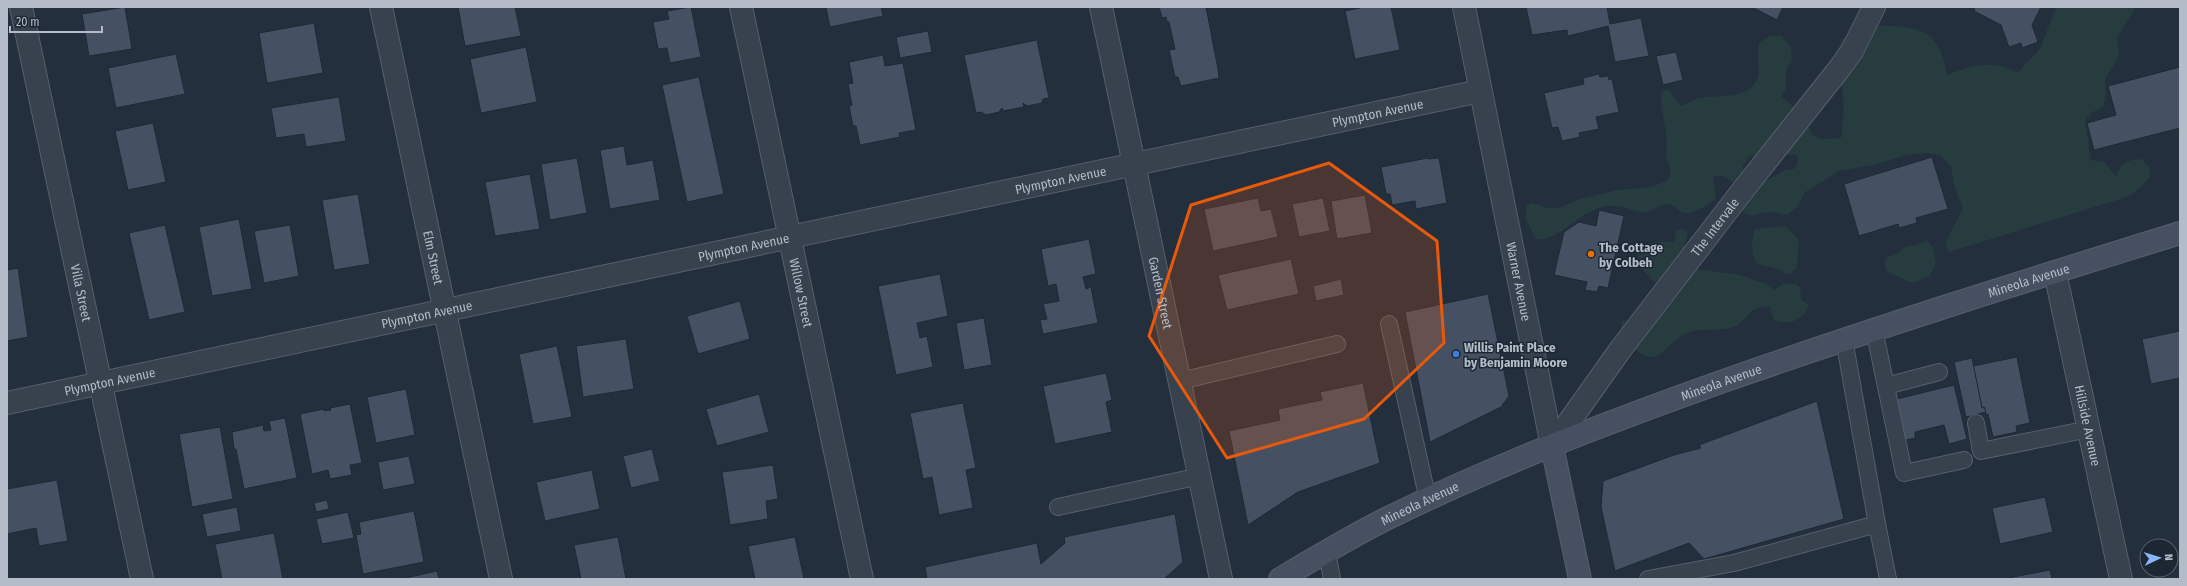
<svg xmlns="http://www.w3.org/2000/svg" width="2187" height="586" font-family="'Fira Sans Condensed',sans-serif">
<rect width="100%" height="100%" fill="#242f3e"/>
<g fill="#263c3f">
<path d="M2057,7H2136L2117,38L2119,56L2105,79L2106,94L2104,105L2099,110L2092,112L2085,121L2091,160L2104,162L2116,176C2123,161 2125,161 2141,159L2149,167L2150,177L2141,187L2127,197L1949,252L1945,243L1963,208L1955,189L1951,166L1940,155L1924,153L1906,155L1874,165L1839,171L1804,193L1798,206L1787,215C1781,215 1776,212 1771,212C1758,212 1752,220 1741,210L1749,191L1785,170L1794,169L1798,162L1797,155L1760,154L1749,157L1743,165V176L1735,184L1723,176H1713L1716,198C1711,204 1689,217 1681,212C1678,210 1675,206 1672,205C1661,201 1653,213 1643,212C1634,212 1625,206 1616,206C1579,204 1564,242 1536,239L1525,218L1527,205L1532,203L1548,208H1559L1579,199L1617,190L1652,187L1668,180C1673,167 1668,167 1666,156C1666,152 1667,147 1667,143C1666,125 1660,110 1661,92L1668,89L1681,106C1686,104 1691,101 1696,99C1714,93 1749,103 1758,77C1760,70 1756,55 1759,43L1769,36H1782L1791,48L1792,60L1786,71V89L1781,96C1795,106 1806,119 1813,135L1821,139L1841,138C1844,119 1844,97 1841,77C1840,70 1834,61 1835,54C1836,51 1839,45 1840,43C1854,21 1908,22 1928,35C1940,43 1945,61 1947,75C1972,65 1993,59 2018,73C2024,64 2033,58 2039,50C2045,41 2049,20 2057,7Z"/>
<path d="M1786,226L1797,238L1799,246L1796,269L1791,273L1786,274C1776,265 1768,269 1756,263C1751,253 1751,240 1755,229Z"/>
<path d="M1683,229L1688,233L1685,244L1687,250L1684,275L1696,269L1740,275L1766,284L1774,290L1783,284H1796L1800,288C1802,296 1798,300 1808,304L1809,307C1801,322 1789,325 1774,320L1771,313L1772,309L1768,306C1742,309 1750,321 1733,327C1718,333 1700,326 1685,334C1665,344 1656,373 1633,346C1626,338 1620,335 1621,323L1623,320L1630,322L1663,289C1650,277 1639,271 1638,252C1649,239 1658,242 1674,242L1676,230Z"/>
<polygon points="1927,240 1932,246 1936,263 1930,275 1916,282 1909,282 1887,271 1884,263 1887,257 1897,254 1906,246 1917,245"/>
</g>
<g fill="#455162" stroke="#1f2835">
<polygon points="125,7 132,49 89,56 82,14"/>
<polygon points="458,7 515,7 521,36 465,46"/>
<polygon points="691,7 701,57 670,63 667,48 658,49 653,22 669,19 667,11"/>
<polygon points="822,7 881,7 883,16 830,27 826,8 822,9"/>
<polygon points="1159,7 1206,7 1218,69 1219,78 1181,86 1178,77 1175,77 1169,50 1175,49 1169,22 1167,22 1166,17 1162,18"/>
<polygon points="1364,7 1391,7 1400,50 1355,59 1345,11"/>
<polygon points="1526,7 1607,7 1610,24 1641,18 1649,56 1615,62 1608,26 1568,36 1567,30 1532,35"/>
<polygon points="1752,7 1783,7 1777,20"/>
<polygon points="1975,7 2041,7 2032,25 2038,42 2022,48 2021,43 2009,47 2001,25 1974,11"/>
<polygon points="314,23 323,73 267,83 259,33"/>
<polygon points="928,31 932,52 900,58 896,37"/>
<polygon points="1037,40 1049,98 1043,99 1042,103 1027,106 1023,103 1024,107 1003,111 1002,108 999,112 986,115 981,112 976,113 964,55"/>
<polygon points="526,47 537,102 481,113 470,59"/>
<polygon points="1676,52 1683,80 1663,85 1656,56"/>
<polygon points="176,54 185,94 116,108 108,68"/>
<polygon points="883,55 885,66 903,63 916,130 899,133 900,137 860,145 856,126 853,126 849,106 852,105 848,84 853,83 849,62"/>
<polygon points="2180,67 2180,128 2094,150 2087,123 2116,115 2108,86"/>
<polygon points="1599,74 1600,77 1608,76 1609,80 1612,79 1619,112 1596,117 1599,129 1579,133 1580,137 1562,141 1558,127 1552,128 1544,93 1584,84 1583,78"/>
<polygon points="699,77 724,194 687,202 662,85"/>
<polygon points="339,97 346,141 306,147 304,134 276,138 271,108"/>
<polygon points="153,123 166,182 128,190 115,131"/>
<polygon points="624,146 627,165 653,160 660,200 610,209 600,150"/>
<polygon points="1932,157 1948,209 1916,218 1917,223 1899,228 1898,224 1859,236 1844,184"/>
<polygon points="577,158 587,213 550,220 541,164"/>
<polygon points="1428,158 1428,159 1439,158 1447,203 1416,209 1415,201 1392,205 1390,194 1386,194 1381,167"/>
<polygon points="530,174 540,229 495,236 485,182"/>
<polygon points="358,194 370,264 334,270 322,200"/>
<polygon points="1365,195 1372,233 1337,239 1331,201"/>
<polygon points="1258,198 1261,211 1271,209 1278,237 1213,251 1204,209"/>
<polygon points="1323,198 1330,231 1299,237 1292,204"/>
<polygon points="1599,210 1624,216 1608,288 1599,286 1597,292 1585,290 1587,282 1554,275 1564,232 1579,222 1596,226"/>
<polygon points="239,219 252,289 212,296 199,227"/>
<polygon points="165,225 185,312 149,320 129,233"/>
<polygon points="290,225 299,276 264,283 254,231"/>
<polygon points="1089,239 1096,274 1083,277 1086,289 1091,287 1098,323 1043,334 1040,320 1047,319 1043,304 1059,301 1056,284 1048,286 1041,249"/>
<polygon points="1291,259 1299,294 1227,310 1218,275"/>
<polygon points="18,268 28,337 7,341 7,270"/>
<polygon points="940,274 948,316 917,323 920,338 927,336 933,367 896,375 878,286"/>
<polygon points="1341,279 1344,295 1316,301 1313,286"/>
<polygon points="1488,294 1509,396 1501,407 1430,442 1405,312"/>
<polygon points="740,301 750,339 698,354 687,316"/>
<polygon points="984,318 992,365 964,370 956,323"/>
<polygon points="2180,331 2180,378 2151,384 2142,339"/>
<polygon points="626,339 634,389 583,397 576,346"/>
<polygon points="557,346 572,417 533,424 519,354"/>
<polygon points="2017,357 2030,423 2016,426 2017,432 1993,437 1988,414 1986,415 1984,407 1982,408 1973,366"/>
<polygon points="1972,358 1982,408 1984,407 1986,412 1966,417 1954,362"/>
<polygon points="1106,373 1112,400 1106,402 1112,432 1055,444 1043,386"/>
<polygon points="1363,383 1380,463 1298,492 1248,525 1229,431 1280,420 1278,409 1322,400 1320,392"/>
<polygon points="1954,385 1967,439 1949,444 1944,425 1915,432 1915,438 1902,441 1893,400"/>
<polygon points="406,389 415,435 376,443 367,397"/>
<polygon points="759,394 769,432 717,446 706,409"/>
<polygon points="1817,401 1844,519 1704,559 1689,543 1615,571 1601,507 1603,481 1674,455 1701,448 1699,445"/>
<polygon points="963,403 976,468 966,470 973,508 939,515 932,477 923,479 910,413"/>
<polygon points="350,404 362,463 350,465 352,475 330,479 328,470 312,474 300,414 324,409 324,411 331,410 330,408"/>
<polygon points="285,418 297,478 244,489 236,449 234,449 232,432 263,425 264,431 271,430 269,421"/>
<polygon points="220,427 233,499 192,507 179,434"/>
<polygon points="652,449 660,481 631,488 623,456"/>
<polygon points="409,456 415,484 383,490 378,462"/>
<polygon points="773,465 778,499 766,501 768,519 730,525 722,472"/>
<polygon points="592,470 600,509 545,521 536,482"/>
<polygon points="57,480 68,541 39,546 36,528 7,534 7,489"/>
<polygon points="2045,497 2053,532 2000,544 1992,508"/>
<polygon points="327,500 329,509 316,512 314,503"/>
<polygon points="237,507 241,531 207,537 202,514"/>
<polygon points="414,511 424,562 363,574 356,535 361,534 359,522"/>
<polygon points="348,512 354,538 322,544 316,519"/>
<polygon points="1175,514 1183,562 1164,579 927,579 925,567 1037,543 1041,564 1065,543 1064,537"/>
<polygon points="274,533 283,579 222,579 215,544"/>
<polygon points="618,537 626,579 581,579 574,545"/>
<polygon points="795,537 804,579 755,579 748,546"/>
<polygon points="2050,570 2052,579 2014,579 2013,577"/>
<polygon points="437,571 439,579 401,579"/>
</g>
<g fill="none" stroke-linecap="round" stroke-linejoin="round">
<g stroke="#565f6c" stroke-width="18">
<g id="lane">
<polyline points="1389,324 1428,500"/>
<polyline points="1874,329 1904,473 1964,460"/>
<polyline points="1180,381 1337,344"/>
<polyline points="1886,386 1939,372"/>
<polyline points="1976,423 1981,451 2089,429"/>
<polyline points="1058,507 1200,476"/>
<polyline points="1877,524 1888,579"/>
<polyline points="1327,552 1332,579"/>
<polyline points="1648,579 1734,563 1877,524 1844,339"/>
</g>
</g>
<g stroke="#565f6c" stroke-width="24">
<g id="street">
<path id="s1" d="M21,7L142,579"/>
<path id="s2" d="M381,7L501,579"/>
<path id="s3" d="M741,7L862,579"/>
<path id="s4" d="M1101,7L1221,579"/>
<path id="s5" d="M1464,7L1552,446"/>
<path id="s6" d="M2055,272L2121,579"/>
<path id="s7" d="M7,403L1480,91"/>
<path id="s8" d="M1552,446L1620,350L1743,190L1839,69L1852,51L1874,7"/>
</g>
</g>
<g stroke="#565f6c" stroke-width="24">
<g id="secondary">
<polyline points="1552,446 1580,579"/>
<path id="s9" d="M1280,579C1315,558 1350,537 1386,519C1493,466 1606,423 1718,383C1871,329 2025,281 2180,233"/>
</g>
</g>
<use href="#lane" stroke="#38414e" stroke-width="16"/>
<use href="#street" stroke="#38414e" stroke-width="22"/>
<use href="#secondary" stroke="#465061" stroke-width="22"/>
</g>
<path fill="#e8590c" fill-opacity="0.2" stroke="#e8590c" stroke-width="3" stroke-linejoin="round" d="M1329,163L1437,241L1444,343L1364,419L1227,458L1149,336L1191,205Z"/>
<circle fill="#e8710a" stroke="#1d2633" stroke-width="1.5" cx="1591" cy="254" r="4"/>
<circle fill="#3f7fe0" stroke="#1d2633" stroke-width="1.5" cx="1456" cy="354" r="4"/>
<g text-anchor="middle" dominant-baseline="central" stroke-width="3" stroke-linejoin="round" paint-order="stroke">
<g font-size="13" fill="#b4bcc9" stroke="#1d2633">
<text stroke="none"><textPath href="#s7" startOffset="1401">Plympton Avenue</textPath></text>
<text stroke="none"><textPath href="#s7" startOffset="1077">Plympton Avenue</textPath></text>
<text stroke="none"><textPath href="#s8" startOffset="273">The Intervale</textPath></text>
<text stroke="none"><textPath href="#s7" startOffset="753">Plympton Avenue</textPath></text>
<text stroke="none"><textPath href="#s2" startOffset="256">Elm Street</textPath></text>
<text stroke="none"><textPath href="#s9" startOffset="808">Mineola Avenue</textPath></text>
<text stroke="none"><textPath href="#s5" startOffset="280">Warner Avenue</textPath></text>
<text stroke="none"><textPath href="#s1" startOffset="292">Villa Street</textPath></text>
<text stroke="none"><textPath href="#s3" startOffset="292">Willow Street</textPath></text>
<text stroke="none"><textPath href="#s4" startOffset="292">Garden Street</textPath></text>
<text stroke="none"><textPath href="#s7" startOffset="429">Plympton Avenue</textPath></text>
<text stroke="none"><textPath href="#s7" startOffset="105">Plympton Avenue</textPath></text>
<text stroke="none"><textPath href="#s9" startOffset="484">Mineola Avenue</textPath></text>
<text stroke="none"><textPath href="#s6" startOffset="157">Hillside Avenue</textPath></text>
<text stroke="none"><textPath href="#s9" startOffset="159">Mineola Avenue</textPath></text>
</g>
<g font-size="13" font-weight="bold" fill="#b4bcc9" stroke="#1d2633" text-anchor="start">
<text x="1599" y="247">The Cottage<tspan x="1599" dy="15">by Colbeh</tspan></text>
<text x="1464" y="347">Willis Paint Place<tspan x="1464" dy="15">by Benjamin Moore</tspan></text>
</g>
</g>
<rect width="2187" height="586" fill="none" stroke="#b4bcc9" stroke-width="16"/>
<g transform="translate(2159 558) rotate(86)"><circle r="19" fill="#1d2633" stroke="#59626f"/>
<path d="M0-3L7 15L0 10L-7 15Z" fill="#8ab4f8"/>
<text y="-6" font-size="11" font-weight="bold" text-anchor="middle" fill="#b4bcc9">N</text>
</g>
<path d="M10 26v6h92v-6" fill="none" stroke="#b4bcc9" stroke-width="2"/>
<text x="16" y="26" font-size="12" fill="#b4bcc9" stroke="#1d2633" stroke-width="3" paint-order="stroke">20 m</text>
</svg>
